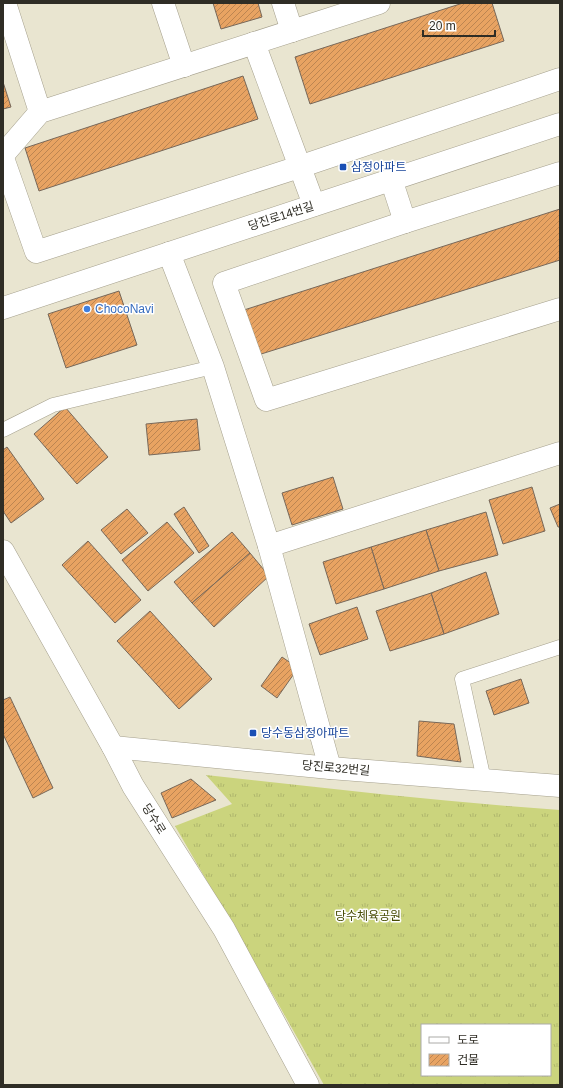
<svg xmlns="http://www.w3.org/2000/svg" width="563" height="1088" font-family="Arial,'Noto Sans KR',sans-serif">
<defs>
<pattern id="grass-tufts" width="24" height="20" patternUnits="userSpaceOnUse"><rect width="24" height="20" fill="#cbd47d"/><path d="M3 7l-1-3M5 7V3M7 7l1-3M15 17l-1-3M17 17v-4M19 17l1-3" fill="none" stroke="#afb66c"/></pattern>
<pattern id="building-hatch" width="6" height="6" patternUnits="userSpaceOnUse"><rect width="6" height="6" fill="#e8a362"/><path d="M-1 1l2-2M0 6l6-6M5 7l2-2" fill="none" stroke="#bc8551"/></pattern>
</defs>
<rect width="100%" height="100%" fill="#e9e5d0"/>
<path fill="url(#grass-tufts)" fill-rule="evenodd" d="M206,775C324,788 442,802 560,810V1085H324L276,1000L175,826L232,804ZM422,1025H550V1075H422Z"/>
<g fill="url(#building-hatch)" stroke="#77685a">
<polygon points="213,3 258,3 262,17 221,29"/>
<polygon points="463,3 492,3 504,41 310,104 295,57"/>
<polygon points="243,76 258,119 39,191 25,148"/>
<polygon points="3,82 11,107 3,109"/>
<polygon points="560,209 560,260 258,355 244,310"/>
<polygon points="119,291 137,345 66,368 48,314"/>
<polygon points="65,407 108,457 77,484 34,434"/>
<polygon points="197,419 200,450 149,455 146,424"/>
<polygon points="7,447 44,499 11,523 3,511 3,450"/>
<polygon points="333,477 343,509 292,525 282,493"/>
<polygon points="532,487 545,531 503,544 489,500"/>
<polygon points="560,504 560,527 558,527 550,508"/>
<polygon points="184,507 209,546 199,553 174,514"/>
<polygon points="127,509 148,533 121,554 101,530"/>
<polygon points="486,512 498,555 439,571 426,530"/>
<polygon points="167,522 194,553 148,591 122,560"/>
<polygon points="426,530 439,571 384,589 371,547"/>
<polygon points="232,532 250,553 192,603 174,582"/>
<polygon points="88,541 141,600 115,623 62,565"/>
<polygon points="371,547 384,589 336,604 323,562"/>
<polygon points="250,553 269,576 214,627 192,603"/>
<polygon points="486,572 499,614 444,634 431,593"/>
<polygon points="431,593 444,634 390,651 376,611"/>
<polygon points="357,607 368,639 320,655 309,624"/>
<polygon points="150,611 212,679 179,709 117,641"/>
<polygon points="282,657 298,668 277,698 261,686"/>
<polygon points="521,679 529,703 494,715 486,691"/>
<polygon points="10,697 53,788 33,798 3,734 3,700"/>
<polygon points="419,721 454,724 461,762 417,756"/>
<polygon points="191,779 216,800 172,818 161,793"/>
</g>
<g fill="none" stroke-linecap="round" stroke-linejoin="round">
<g stroke="#a5a08d" stroke-width="15">
<g id="lane">
<polyline points="3,430 53,405 213,367"/>
<polyline points="484,780 462,679 560,647"/>
</g>
</g>
<g stroke="#a5a08d" stroke-width="23">
<g id="street">
<polyline points="5,3 40,112"/>
<polyline points="163,3 184,66"/>
<polyline points="283,3 292,31"/>
<polyline points="254,43 314,205"/>
<polyline points="3,155 40,112 379,3"/>
<polyline points="3,158 36,252 299,167 560,79"/>
<polyline points="560,173 405,222 224,283 266,400 560,309"/>
<polyline points="391,179 405,222"/>
<polyline points="169,253 213,367 269,546 330,768"/>
<polyline points="269,546 560,453"/>
</g>
</g>
<g stroke="#a5a08d" stroke-width="23">
<g id="secondary">
<polyline points="3,308 560,124"/>
<polyline points="3,551 113,747 133,786 224,929 308,1085"/>
<polyline points="113,747 330,768 560,786"/>
</g>
</g>
<use href="#lane" stroke="#fff" stroke-width="14"/>
<use href="#street" stroke="#fff" stroke-width="22"/>
<use href="#secondary" stroke="#fff" stroke-width="22"/>
</g>
<g fill="#1a4fb4" stroke="#fff" stroke-width="1.5">
<rect x="339" y="163" width="8" height="8" rx="2"/>
<rect x="249" y="729" width="8" height="8" rx="2"/>
</g>
<circle fill="#3f7fe0" stroke="#fff" stroke-width="1.5" cx="87" cy="309" r="4"/>
<g text-anchor="middle" dominant-baseline="central" stroke-width="3" stroke-linejoin="round" paint-order="stroke">
<g font-size="12" fill="#164399" stroke="#fff" text-anchor="start">
<text x="351" y="167">삼정아파트</text>
<text x="261" y="733">당수동삼정아파트</text>
</g>
<g font-size="12" fill="#2f2d25" stroke="#fff">
<text transform="translate(281 216) rotate(-18)">당진로14번길</text>
<text transform="translate(336 768) rotate(5)">당진로32번길</text>
<text transform="translate(154 819) rotate(58)">당수로</text>
</g>
<g font-size="12" fill="#366cbe" stroke="#fff" text-anchor="start">
<text x="95" y="309">ChocoNavi</text>
</g>
<g font-size="12" fill="#474c04" stroke="#fff">
<text x="368" y="916">당수체육공원</text>
</g>
</g>
<rect width="563" height="1088" fill="none" stroke="#2f2d25" stroke-width="8"/>
<rect x="421" y="1024" width="130" height="52" fill="#ffffff" stroke="#acaba8"/>
<rect x="429" y="1037" width="20" height="6" fill="#ffffff" stroke="#acaba8"/>
<text x="457" y="1044" font-size="12" fill="#2f2d25">도로</text>
<rect x="429" y="1054" width="20" height="12" fill="url(#building-hatch)" stroke="#acaba8"/>
<text x="457" y="1064" font-size="12" fill="#2f2d25">건물</text>
<path d="M423 30v6h72v-6" fill="none" stroke="#2f2d25" stroke-width="2"/>
<text x="429" y="30" font-size="12" fill="#2f2d25" stroke="#ffffff" stroke-width="3" paint-order="stroke">20 m</text>
</svg>
